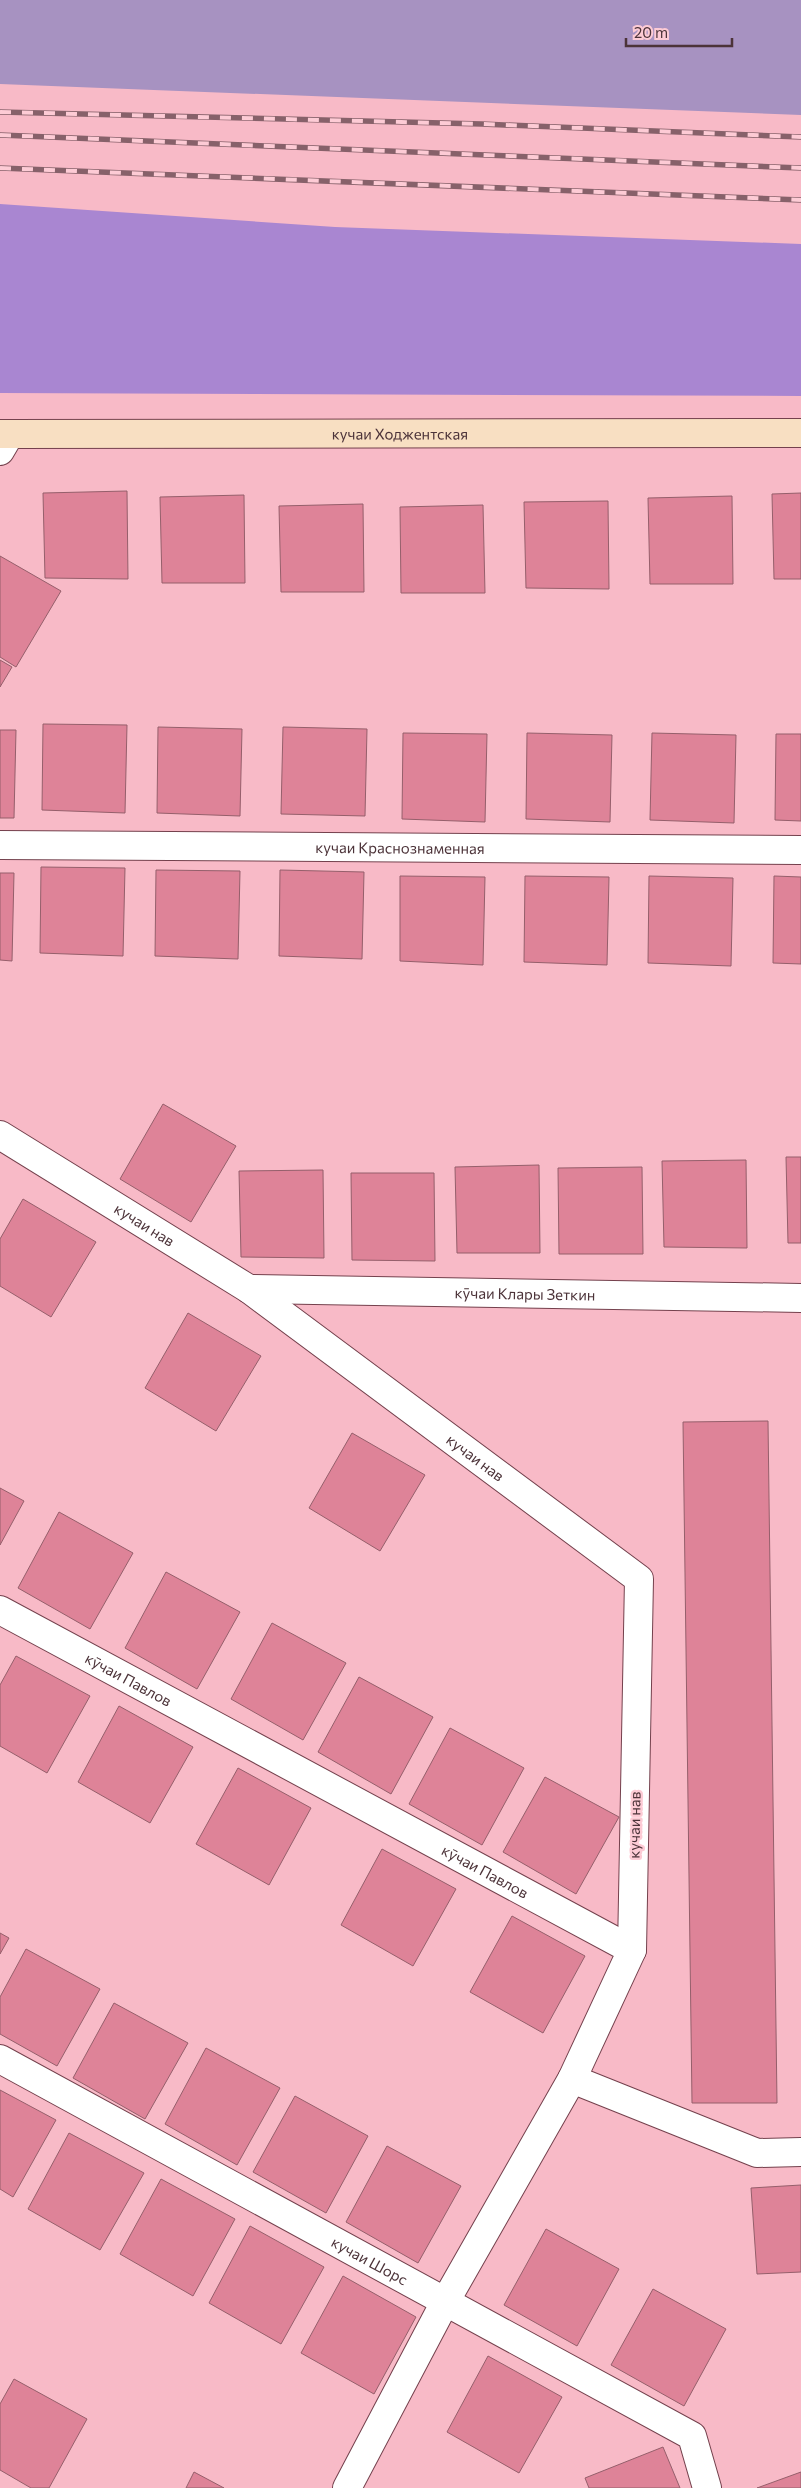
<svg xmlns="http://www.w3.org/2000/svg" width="801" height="2488" font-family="Commissioner,sans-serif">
<rect width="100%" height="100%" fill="#f8bac7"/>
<polygon fill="#a792c1" points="0,0 801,0 801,115 0,84"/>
<polygon fill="#a986d1" points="0,204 335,227 801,244 801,396 0,393"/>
<g fill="#de8398" stroke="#955f6b">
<polygon points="127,491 128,579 45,578 43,493"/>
<polygon points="801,493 801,579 774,579 772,494"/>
<polygon points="244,495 245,583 162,583 160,497"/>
<polygon points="732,496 733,584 650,584 648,498"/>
<polygon points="608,501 609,589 526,588 524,502"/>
<polygon points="363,504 364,592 281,592 279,506"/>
<polygon points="483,505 485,593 401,593 400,507"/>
<polygon points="0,556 61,591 16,667 0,657"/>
<polygon points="0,660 12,667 0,687"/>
<polygon points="43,724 127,725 125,813 42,810"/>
<polygon points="158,727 242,729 240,816 157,813"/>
<polygon points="283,727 367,729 365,816 281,814"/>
<polygon points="0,730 16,730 14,818 0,818"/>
<polygon points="403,733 487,734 485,822 402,819"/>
<polygon points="527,733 612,735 610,822 526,819"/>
<polygon points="652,733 736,735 734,823 650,820"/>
<polygon points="776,734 801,734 801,821 775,820"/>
<polygon points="41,867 125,868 123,956 40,953"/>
<polygon points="156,870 240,871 238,959 155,956"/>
<polygon points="280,870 364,872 362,959 279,956"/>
<polygon points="0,873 14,873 12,961 0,960"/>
<polygon points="400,876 485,877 483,965 400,961"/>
<polygon points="525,876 609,877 607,965 524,962"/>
<polygon points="649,876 733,878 731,966 648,963"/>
<polygon points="774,876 801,877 801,964 773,963"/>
<polygon points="163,1104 236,1146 191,1222 120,1179"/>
<polygon points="786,1157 801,1157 801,1243 788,1243"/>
<polygon points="746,1160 747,1248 664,1247 662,1161"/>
<polygon points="539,1165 540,1253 457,1253 455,1167"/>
<polygon points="642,1167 643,1254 559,1254 558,1168"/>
<polygon points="323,1170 324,1258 241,1257 239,1171"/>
<polygon points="351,1173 434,1173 435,1261 352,1260"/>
<polygon points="23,1199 96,1242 51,1317 0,1286 0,1239"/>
<polygon points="188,1313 261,1356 216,1431 145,1388"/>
<polygon points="768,1421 777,2103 692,2103 683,1422"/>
<polygon points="352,1433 425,1475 380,1551 309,1508"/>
<polygon points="0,1488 24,1501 0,1545"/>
<polygon points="59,1512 133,1553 90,1629 18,1588"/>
<polygon points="166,1572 240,1612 197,1689 125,1648"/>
<polygon points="272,1623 346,1663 303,1740 231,1699"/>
<polygon points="16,1656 90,1696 47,1773 0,1746 0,1685"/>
<polygon points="359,1677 433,1717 391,1794 318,1752"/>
<polygon points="119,1706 193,1747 150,1823 78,1782"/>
<polygon points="450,1728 524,1768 482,1845 409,1804"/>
<polygon points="238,1768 311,1808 269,1885 196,1844"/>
<polygon points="545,1777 619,1817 576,1894 503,1852"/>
<polygon points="382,1849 456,1889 413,1966 341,1925"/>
<polygon points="512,1916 585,1956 543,2033 470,1992"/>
<polygon points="0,1933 9,1938 0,1954"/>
<polygon points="26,1949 100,1989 57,2066 0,2034 0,1997"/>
<polygon points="114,2003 188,2043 145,2119 73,2078"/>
<polygon points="206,2048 280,2088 237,2165 165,2124"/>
<polygon points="0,2090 56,2120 13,2197 0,2189"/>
<polygon points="295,2096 368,2136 326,2213 253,2172"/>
<polygon points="69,2133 144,2173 100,2250 28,2209"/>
<polygon points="387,2146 461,2186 418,2263 346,2222"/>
<polygon points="161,2179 235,2219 193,2296 120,2254"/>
<polygon points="801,2185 801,2272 757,2274 751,2188"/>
<polygon points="250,2226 324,2267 281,2344 209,2303"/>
<polygon points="546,2229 619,2269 577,2346 504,2305"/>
<polygon points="343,2276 416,2317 374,2394 301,2353"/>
<polygon points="653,2289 726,2329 684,2406 611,2365"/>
<polygon points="488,2356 562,2397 519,2473 447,2432"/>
<polygon points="14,2379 87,2419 49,2488 31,2488 0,2470 0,2404"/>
<polygon points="663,2447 680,2488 589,2488 585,2478"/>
<polygon points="194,2472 224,2488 186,2488"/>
<polygon points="801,2472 801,2488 757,2488"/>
</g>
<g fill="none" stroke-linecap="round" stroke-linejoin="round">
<g stroke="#74414d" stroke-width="30">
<g id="minor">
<polyline points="0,451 10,434"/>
<path id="s1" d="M0,845L801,850"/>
<path id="s2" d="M0,1135L249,1289L639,1579L632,1950"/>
<path id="s3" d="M249,1289L801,1298"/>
<path id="s4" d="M0,1610L632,1950L572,2079L757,2153L801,2152"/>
<path id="s5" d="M0,2059L692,2436L707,2488"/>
<polyline points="347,2488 445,2302 572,2079"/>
</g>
</g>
<g stroke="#74414d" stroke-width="30">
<g id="secondary">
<path id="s6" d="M0,434L801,433"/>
</g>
</g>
<use href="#minor" stroke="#fff" stroke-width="28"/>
<use href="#secondary" stroke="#f8dfc2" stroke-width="28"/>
<g stroke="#87616a" stroke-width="5.5">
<g id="rail">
<polyline points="0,112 482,124 801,137"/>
<polyline points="0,135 801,168"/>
<polyline points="0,168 801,200"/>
</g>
</g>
<use href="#rail" stroke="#fdcbd5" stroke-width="4" stroke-dasharray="11" stroke-linecap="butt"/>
</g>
<g text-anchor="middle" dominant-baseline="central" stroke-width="5" stroke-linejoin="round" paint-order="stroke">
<g font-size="15" fill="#4c3339" stroke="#fdcbd5">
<text stroke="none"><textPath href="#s6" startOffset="400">кучаи Ходжентская</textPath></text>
<text stroke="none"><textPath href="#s1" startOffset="400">кучаи Краснознаменная</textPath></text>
<text stroke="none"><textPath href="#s2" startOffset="170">кучаи нав</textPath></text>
<text stroke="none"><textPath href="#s3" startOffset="276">кӯчаи Клары Зеткин</textPath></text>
<text stroke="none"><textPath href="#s2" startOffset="575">кучаи нав</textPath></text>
<text stroke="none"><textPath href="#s4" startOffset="146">кӯчаи Павлов</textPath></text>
<text transform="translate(634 1825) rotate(-89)">кучаи нав</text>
<text stroke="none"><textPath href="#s4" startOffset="551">кӯчаи Павлов</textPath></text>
<text stroke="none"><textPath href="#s5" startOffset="421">кучаи Шорс</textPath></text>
</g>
</g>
<path d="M626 38v8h106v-8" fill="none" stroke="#4c3339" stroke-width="2.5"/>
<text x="634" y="38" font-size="15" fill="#4c3339" stroke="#fdcbd5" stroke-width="4" paint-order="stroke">20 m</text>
</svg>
